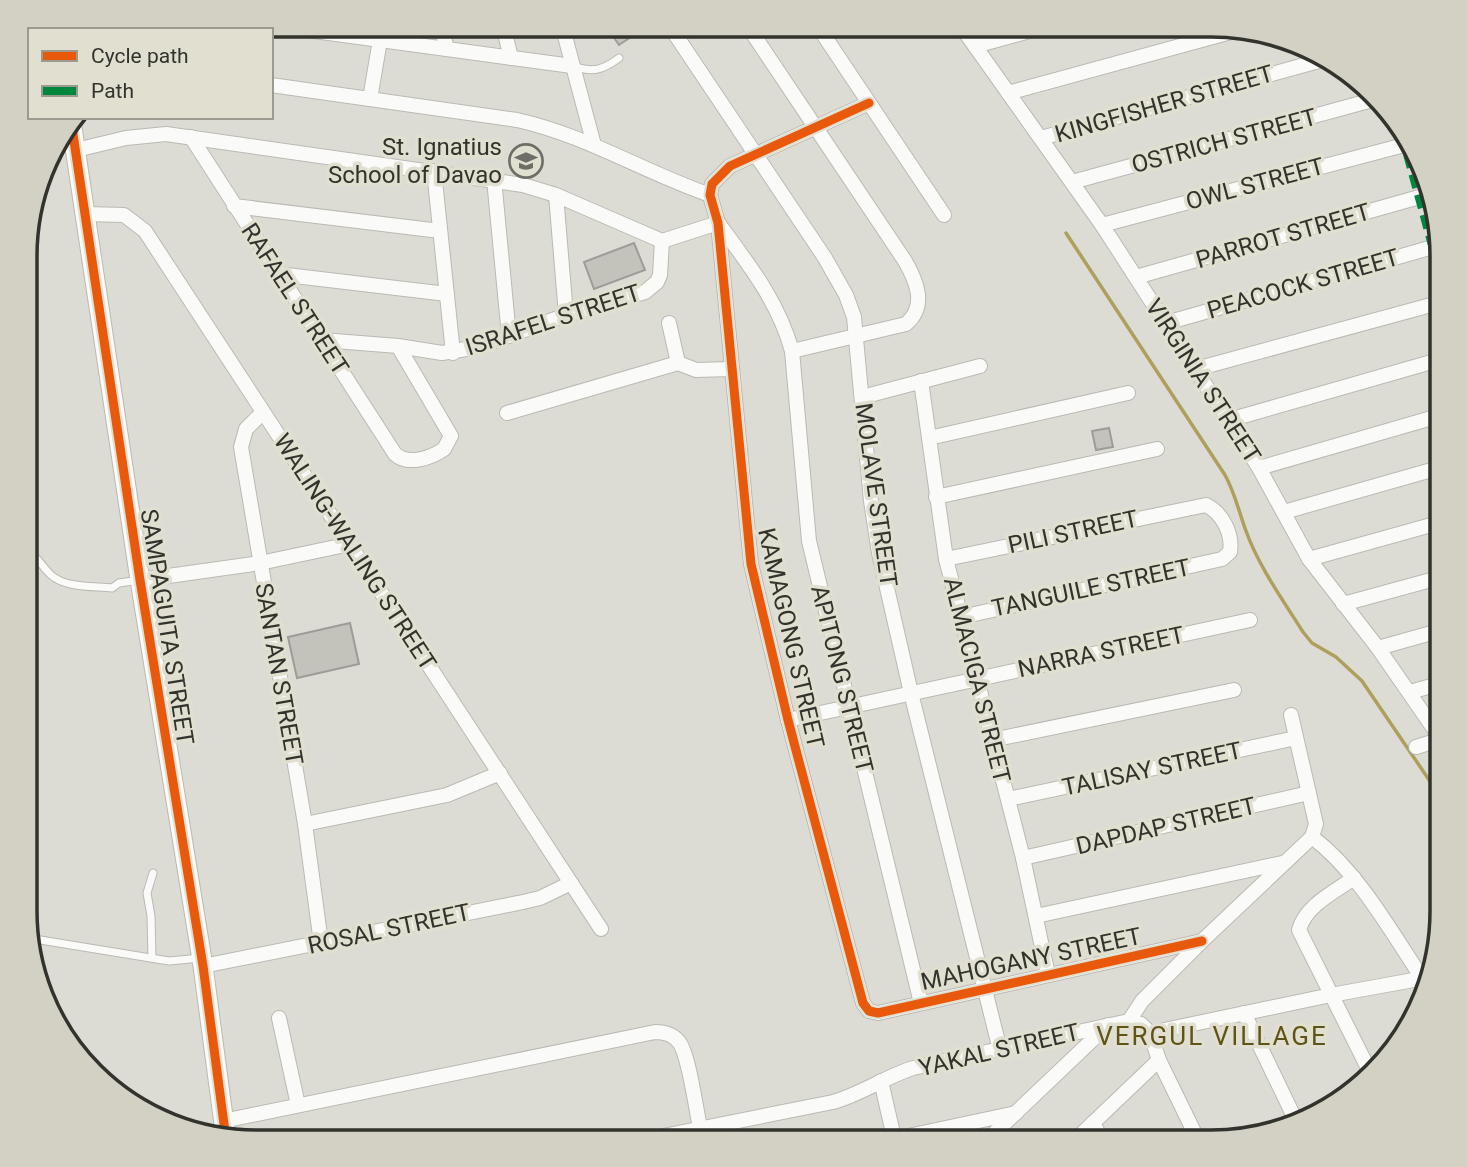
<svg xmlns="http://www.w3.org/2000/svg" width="1467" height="1167" font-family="Roboto,sans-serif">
<rect width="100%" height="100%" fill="#dddcd4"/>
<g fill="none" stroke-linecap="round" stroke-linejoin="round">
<path stroke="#ada05c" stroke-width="3.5" d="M1066,233L1225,475C1235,493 1239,512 1246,531C1259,567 1283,600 1303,632L1312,643L1336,657L1362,681L1442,799"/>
</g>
<g fill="#c3c2bb" stroke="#9d9c96" stroke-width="2">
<polygon points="605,25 649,25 619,45"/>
<polygon points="634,243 645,270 594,289 584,262"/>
<polygon points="1109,428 1113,447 1096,450 1092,431"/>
<polygon points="350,623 359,664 297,678 288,637"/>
</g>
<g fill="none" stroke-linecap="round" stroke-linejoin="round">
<g stroke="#bab9b3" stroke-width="9">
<g id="lane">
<path d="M573,66C593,73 603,70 619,58"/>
<path d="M26,551C37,555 42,567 51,575C65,588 94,586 112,588L119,583L140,580"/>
<polyline points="28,938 169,961 201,958"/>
<polyline points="152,958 151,916 147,893 153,873"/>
</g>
</g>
<g stroke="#bab9b3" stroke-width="16">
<g id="street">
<polyline points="270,25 572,66"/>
<polyline points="441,25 447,49"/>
<polyline points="503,25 511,58"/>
<polyline points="562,25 594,145"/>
<polyline points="669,25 825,258 846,295 854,317 871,501 879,553 911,693 1000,1050"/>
<path d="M747,25L905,261C917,282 927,306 906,324L792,351"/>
<polyline points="817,25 944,215"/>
<polyline points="960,25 1102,225 1259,468 1309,559 1378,648 1441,739"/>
<polyline points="975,46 1052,25"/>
<path d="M271,85L517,120C585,135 644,172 710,195"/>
<polyline points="1008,93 1242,29"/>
<polyline points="370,99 380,40 377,25"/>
<polyline points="869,103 730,166 712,184 710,195 718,223 751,564 788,720 863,1003 869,1011 878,1013 1202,941"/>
<path d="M191,137L395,454C408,466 431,458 444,449L451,436L398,346"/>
<polyline points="1041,138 1326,59"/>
<polyline points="76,150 126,138 166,134 523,185 556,195 662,241 718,223"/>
<polyline points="434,171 453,353"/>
<polyline points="494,179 509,336"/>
<polyline points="1072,182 1376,99"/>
<polyline points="556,195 566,315"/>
<polyline points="234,206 440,231"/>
<polyline points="86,214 124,215 145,231 601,929"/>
<path d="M719,224C749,265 778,301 792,351L809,541L921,1003"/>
<polyline points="1102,225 1408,144"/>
<polyline points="278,274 447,294"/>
<polyline points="1136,277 1430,194"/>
<polyline points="669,323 678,363"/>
<polyline points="1166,323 1440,245"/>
<polyline points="322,340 398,346 442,353 478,347 566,315 645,292 657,282 660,275 662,241"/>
<polyline points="1196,369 1442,302"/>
<polyline points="921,381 946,559 1023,858 1048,975"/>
<polyline points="862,397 980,366"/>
<polyline points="263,412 246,429 241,447 305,824 321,943"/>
<polyline points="507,413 678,363 696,370 731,369"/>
<polyline points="1229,420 1442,359"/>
<polyline points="929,438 1128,393"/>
<polyline points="1259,468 1442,415"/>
<polyline points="936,497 1157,449"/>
<polyline points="1284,512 1442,467"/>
<path d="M946,559L1206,505C1222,513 1233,533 1230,552L1222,559L961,617"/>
<polyline points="1309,559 1442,522"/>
<polyline points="140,580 260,563 350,544"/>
<polyline points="1343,604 1442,577"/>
<polyline points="1378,648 1442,630"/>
<polyline points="1410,692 1442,683"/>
<polyline points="788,720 1250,620"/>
<polyline points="992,740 1234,690"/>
<polyline points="1416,747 1442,739"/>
<polyline points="1008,799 1296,738"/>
<polyline points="305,824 447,795 500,773"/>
<path d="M1312,837C1360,873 1394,937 1428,987"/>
<polyline points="1023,858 1309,793"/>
<path d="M1354,878C1334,892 1305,906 1299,930L1371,1074"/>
<polyline points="1036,916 1282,863"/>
<polyline points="203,966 523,902 540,898 571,883"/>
<polyline points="1244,1013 1298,1125"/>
<polyline points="279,1018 298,1105"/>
<polyline points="1129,1021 1142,1001 1202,941 1312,837 1316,824 1291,715"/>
<polyline points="1150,1033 1331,995 1430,977"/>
<polyline points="881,1081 895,1142"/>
<path d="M223,1121L655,1032C664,1032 673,1034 679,1042C689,1055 696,1109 700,1128"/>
<polyline points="1093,1123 1103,1142"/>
<polyline points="894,1139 1016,1113"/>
<path d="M633,1142L833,1102C861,1094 885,1077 913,1068L1129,1021L1141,1024L1150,1033L1159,1060L1199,1142"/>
<polyline points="985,1142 1108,1025"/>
<polyline points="1073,1142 1159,1060"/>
</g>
</g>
<g stroke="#bab9b3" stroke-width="21">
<polyline id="secondary" points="71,121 140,580 203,966 226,1139"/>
</g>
<use href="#lane" stroke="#fafaf9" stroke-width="7"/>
<use href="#street" stroke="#fafaf9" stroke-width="14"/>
<use href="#secondary" stroke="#fafaf9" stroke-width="19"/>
<polyline stroke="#00873e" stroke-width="7" stroke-dasharray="14 7" stroke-linecap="butt" points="1401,134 1442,284"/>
<g stroke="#e1dfd0" stroke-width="13">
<g id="cycleway">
<polyline points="869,103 730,166 712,184 710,195 718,223 751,564 788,720 863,1003 869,1011 878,1013 1202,941"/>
<polyline points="71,121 140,580 203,966 226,1139"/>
</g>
</g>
<use href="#cycleway" stroke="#e8590c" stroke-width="9"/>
</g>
<defs>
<g id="school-ring" transform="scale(1.75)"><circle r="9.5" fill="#e1dfd0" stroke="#6e6e67" stroke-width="1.5"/><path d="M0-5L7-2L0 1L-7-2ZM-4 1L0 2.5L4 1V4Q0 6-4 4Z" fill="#6e6e67"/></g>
</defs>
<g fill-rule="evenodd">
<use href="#school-ring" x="526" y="161"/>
</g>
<g text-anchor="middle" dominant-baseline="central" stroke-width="7" stroke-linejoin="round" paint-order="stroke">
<g font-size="24" fill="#33332d" stroke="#e1dfd0">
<text transform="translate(1164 104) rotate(-16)">KINGFISHER STREET</text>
<text transform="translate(1224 141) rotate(-15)">OSTRICH STREET</text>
<text transform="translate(1255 184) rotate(-15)">OWL STREET</text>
<text transform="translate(1283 236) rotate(-16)">PARROT STREET</text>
<text transform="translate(1303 284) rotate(-16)">PEACOCK STREET</text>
<text transform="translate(295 299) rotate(57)">RAFAEL STREET</text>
<text transform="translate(553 320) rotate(-18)">ISRAFEL STREET</text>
<text transform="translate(1203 381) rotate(57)">VIRGINIA STREET</text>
<text transform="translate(876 495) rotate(82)">MOLAVE STREET</text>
<text transform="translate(1073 532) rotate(-12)">PILI STREET</text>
<text transform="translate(355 552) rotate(57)">WALING-WALING STREET</text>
<text transform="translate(1091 588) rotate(-12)">TANGUILE STREET</text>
<text transform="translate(167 627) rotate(81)">SAMPAGUITA STREET</text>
<text transform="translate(791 638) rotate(77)">KAMAGONG STREET</text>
<text transform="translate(1101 652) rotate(-12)">NARRA STREET</text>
<text transform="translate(279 674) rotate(80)">SANTAN STREET</text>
<text transform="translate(842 679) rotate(76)">APITONG STREET</text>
<text transform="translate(977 680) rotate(76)">ALMACIGA STREET</text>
<text transform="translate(1152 769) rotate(-12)">TALISAY STREET</text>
<text transform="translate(1166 826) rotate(-13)">DAPDAP STREET</text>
<text transform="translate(389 929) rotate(-12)">ROSAL STREET</text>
<text transform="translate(1031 959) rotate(-12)">MAHOGANY STREET</text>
<text transform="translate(999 1050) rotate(-13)">YAKAL STREET</text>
</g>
<g font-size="24" fill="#33332d" stroke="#e1dfd0" text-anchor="end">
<text x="502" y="147">St. Ignatius<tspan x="502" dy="28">School of Davao</tspan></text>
</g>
<g font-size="26" letter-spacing="2" fill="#5f5417" stroke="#e1dfd0">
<text x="1212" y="1036">VERGUL VILLAGE</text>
</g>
</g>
<path d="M0 0H1467V1167H0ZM256 37H1211A219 219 0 0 1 1430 256V911A219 219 0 0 1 1211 1130H256A219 219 0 0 1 37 911V256A219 219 0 0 1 256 37Z" fill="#d3d1c3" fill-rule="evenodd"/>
<path fill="none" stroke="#33332d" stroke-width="3.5" d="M256 37H1211A219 219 0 0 1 1430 256V911A219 219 0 0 1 1211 1130H256A219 219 0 0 1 37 911V256A219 219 0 0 1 256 37Z"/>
<rect x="28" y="28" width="245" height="91" fill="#e1dfd0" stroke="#9b9a8f" stroke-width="2"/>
<rect x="42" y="51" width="35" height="10" fill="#e8590c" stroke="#9b9a8f" stroke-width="2"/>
<text x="91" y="63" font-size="21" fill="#33332d">Cycle path</text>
<rect x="42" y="86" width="35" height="10" fill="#00873e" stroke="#9b9a8f" stroke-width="2"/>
<text x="91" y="98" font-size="21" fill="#33332d">Path</text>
</svg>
